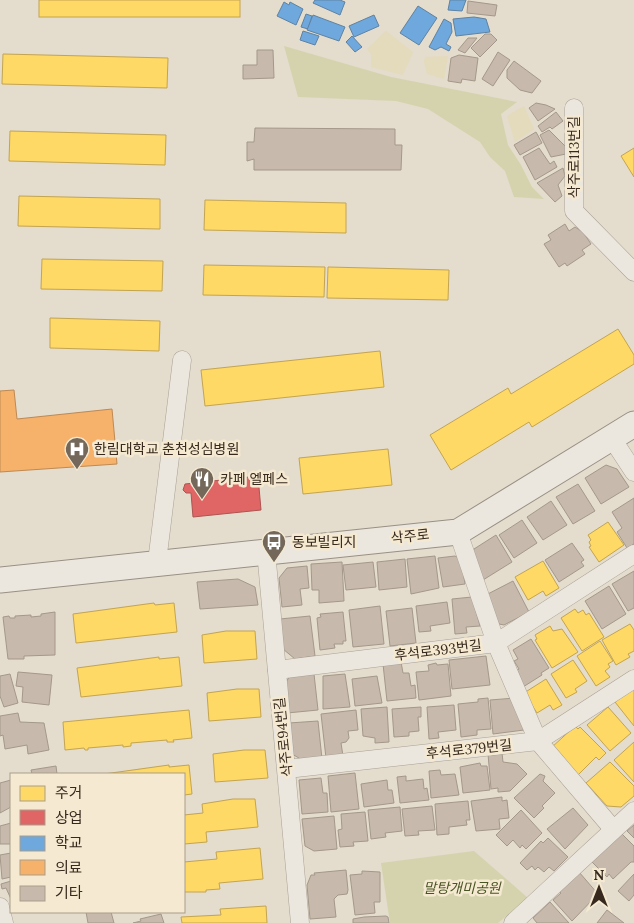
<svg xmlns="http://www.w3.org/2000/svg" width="634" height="923" font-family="Lora,'Noto Sans KR',serif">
<rect width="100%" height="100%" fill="#e4dccc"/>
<g fill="#e4dabc">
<polygon points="386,31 413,52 403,75 371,67 371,54 367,49"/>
<polygon points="448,56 444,79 427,74 424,62 425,57"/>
<polygon points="524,106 534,129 515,142 507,116"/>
</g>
<g fill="#d5d3ae">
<polygon points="284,46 391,77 517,102 501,114 508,145 521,165 532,187 544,199 514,197 505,171 490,157 480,142 428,109 396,101 298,97"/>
<polygon points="474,851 528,898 498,923 390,923 381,863"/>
</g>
<g fill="#ffd966" stroke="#c3a450">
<rect x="39" y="0" width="201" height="17"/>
<polygon points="3,54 168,58 167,88 2,84"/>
<polygon points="10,131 166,135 165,165 9,161"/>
<polygon points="634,148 634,177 621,156"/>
<polygon points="19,196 160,199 160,229 18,226"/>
<polygon points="205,200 346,203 346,233 204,230"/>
<polygon points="42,259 163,261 162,291 41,289"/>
<polygon points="204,265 325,267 324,297 203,295"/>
<polygon points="328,267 449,270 448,300 327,298"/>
<polygon points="50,318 160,321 159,351 50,348"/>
<polygon points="618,329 634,355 634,364 532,427 529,422 451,470 430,435 508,388 511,394"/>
<polygon points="380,351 384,387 205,406 201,370"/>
<polygon points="388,449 392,485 303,494 299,458"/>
<polygon points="608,522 624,545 599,562 589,547 591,546 589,542 591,540 588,535"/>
<polygon points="543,561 559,588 546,596 543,591 528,600 515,577"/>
<polygon points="154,603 155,605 174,603 177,632 76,643 73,614"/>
<polygon points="575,609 578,613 583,610 586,615 589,613 604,637 582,651 561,618"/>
<polygon points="630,624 634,630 634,651 628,654 630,657 616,665 602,640"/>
<polygon points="550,626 553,631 562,629 578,652 552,668 535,640 537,639 535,635"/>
<polygon points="226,631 255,631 257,659 204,663 202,635"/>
<polygon points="600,641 613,661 608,664 610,667 605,671 610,677 596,686 577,656"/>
<polygon points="159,657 159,659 179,657 182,686 81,697 77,668"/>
<polygon points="573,660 587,681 575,689 577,692 566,698 551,674"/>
<polygon points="546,679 562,705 553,710 550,705 537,713 524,693"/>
<polygon points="634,687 634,726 615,702"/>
<polygon points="237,689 259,689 261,717 209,721 207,693"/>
<polygon points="608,707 631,733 610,751 587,725"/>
<polygon points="189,710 192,738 173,740 174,742 167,742 167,740 131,743 131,746 123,747 123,745 88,748 88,750 85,750 84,748 65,750 63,722"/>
<polygon points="575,726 578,729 580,727 606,753 599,760 596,757 578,775 551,748"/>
<polygon points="634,742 634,782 614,760"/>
<polygon points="244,750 265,750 268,778 215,782 213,754"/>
<polygon points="610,762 634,786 634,796 621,807 607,806 586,783"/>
<polygon points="169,765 169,767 189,765 192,794 184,795 184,774 104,774"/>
<polygon points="233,799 255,799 258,827 206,832 207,842 184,844 184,815 203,813 202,804"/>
<polygon points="260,848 263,879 219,883 220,889 206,890 206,892 184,892 184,862 217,859 216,852"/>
<polygon points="266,906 267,923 182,923 181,917 221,915 220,909"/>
</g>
<polygon fill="#e06666" stroke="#ad5450" points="258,476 261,510 193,517 191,493 186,493 183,490 185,484"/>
<g fill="#6fa8dc" stroke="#5e82a3">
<polygon points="315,0 340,0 345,2 340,15 313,3"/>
<polygon points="450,0 466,0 462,11 448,10"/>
<polygon points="284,2 289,5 290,2 303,9 296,25 277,16"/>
<polygon points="418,6 437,18 419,45 400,33"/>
<polygon points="306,14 312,16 308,29 301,27"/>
<polygon points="313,15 345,27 339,41 307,30"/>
<polygon points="374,15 379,26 354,37 349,26"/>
<polygon points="474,17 486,19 490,32 456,36 453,19"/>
<polygon points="444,19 451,23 452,32 446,44 451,47 449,51 441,47 435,50 429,47"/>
<polygon points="303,31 319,36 315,45 300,40"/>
<polygon points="352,36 362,47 355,52 346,42"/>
</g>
<polygon fill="#f6b26b" stroke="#bd8954" points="14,390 17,419 112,409 117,464 0,472 0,391"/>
<g fill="#c7baad" stroke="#a4988b">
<polygon points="468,1 497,5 495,16 467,13"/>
<polygon points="485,34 491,34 497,40 480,57 471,48"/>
<polygon points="468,38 477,38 465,53 458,50"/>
<polygon points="257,50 273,50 274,78 243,79 243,65 257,65"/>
<polygon points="498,52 510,60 493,86 482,79"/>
<polygon points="459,55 478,58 475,81 462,79 461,83 448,81 451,58"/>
<polygon points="514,61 541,81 532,93 520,90 507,78 507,70"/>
<polygon points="536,103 546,105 555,109 538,121 529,108"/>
<polygon points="556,112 563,121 552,129 550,127 542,132 538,126"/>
<polygon points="255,128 395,129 395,145 402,145 401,170 254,170 254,159 247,161 247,142 254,142"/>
<polygon points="549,130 567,148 566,154 551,157 540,135"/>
<polygon points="536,132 542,143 520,155 514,145"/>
<polygon points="539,148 550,164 554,161 557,167 535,180 523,157"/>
<polygon points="563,168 565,176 558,185 562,196 555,202 537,183"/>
<polygon points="565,224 569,231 575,227 583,232 591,244 582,250 585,254 567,266 565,263 559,267 544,244 551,240 548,235"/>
<polygon points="606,465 617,469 629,487 601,504 585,478"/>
<polygon points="578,484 595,511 573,524 556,497"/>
<polygon points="634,498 634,544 627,548 617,532 622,528 612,512"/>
<polygon points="551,501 567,525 543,540 527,517"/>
<polygon points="522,520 537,543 514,558 499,535"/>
<polygon points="496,535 512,562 483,580 471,556 474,549"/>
<polygon points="572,543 584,560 581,562 584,566 559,582 545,560"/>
<polygon points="435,556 439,588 411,594 407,559"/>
<polygon points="455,556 461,559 465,584 443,587 438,558"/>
<polygon points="405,559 407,587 379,590 377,562"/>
<polygon points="342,562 344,601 319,603 319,590 312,590 311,564"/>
<polygon points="373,562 376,587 346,590 343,565"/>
<polygon points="307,566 309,588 300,589 302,605 282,607 279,578 287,568"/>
<polygon points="634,571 634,608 628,611 612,584"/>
<polygon points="238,579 255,587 258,605 200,609 197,582"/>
<polygon points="513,581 529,612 504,625 499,624 484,596"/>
<polygon points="609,586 626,614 602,629 585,601"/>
<polygon points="472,597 480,626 466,627 467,633 455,634 452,599"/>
<polygon points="447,602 450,623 430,626 431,631 419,632 416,606"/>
<polygon points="380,606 384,644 353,647 349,610"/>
<polygon points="412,608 416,643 390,646 386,611"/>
<polygon points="55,612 55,655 24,656 24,659 8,659 3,617 9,616 10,618 15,618 15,616 31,615 31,617 41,616 41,614"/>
<polygon points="343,612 346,641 343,641 343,644 334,644 335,648 320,650 317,618 321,617 320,614"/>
<polygon points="310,616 315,656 295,659 283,649 280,619"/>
<polygon points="531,639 549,668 541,673 542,675 523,687 514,672 519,669 514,661 518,659 513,650"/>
<polygon points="486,656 490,685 452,689 449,660"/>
<polygon points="401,662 403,673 409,673 411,686 415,685 416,698 387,701 383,664"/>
<polygon points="436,663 437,665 448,664 451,696 419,700 416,672 429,671 428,665"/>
<polygon points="18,672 52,675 49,705 22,702 23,687 16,686"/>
<polygon points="10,674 18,703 4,707 0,696 0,676"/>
<polygon points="314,674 318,710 287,713 284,685 290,676"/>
<polygon points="345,674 350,707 323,709 323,676"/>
<polygon points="377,676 382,703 355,706 352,679"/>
<polygon points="488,698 491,729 477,730 477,735 461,737 458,704 478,702 478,699"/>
<polygon points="515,698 522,713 524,730 493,734 490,700"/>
<polygon points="454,705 456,730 438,732 439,738 429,739 427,707"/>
<polygon points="387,707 389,742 375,743 375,738 363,736 361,709"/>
<polygon points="421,707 421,717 418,717 419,731 409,732 409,736 394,737 392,709"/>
<polygon points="356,710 358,730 348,731 349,738 346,742 341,743 343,756 326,758 321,714"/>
<polygon points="18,713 20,722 44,723 49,750 28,754 27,745 5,749 3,735 0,736 0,716"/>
<polygon points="318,721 322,759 304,761 292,754 289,723"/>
<polygon points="502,753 503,762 517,764 527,774 510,791 498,792 498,788 491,789 488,754"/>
<polygon points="480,763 481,766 487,766 490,790 463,793 460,767"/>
<polygon points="56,766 57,774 32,774 31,770"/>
<polygon points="440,770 441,775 455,774 459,795 431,798 429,771"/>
<polygon points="355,773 359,809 331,812 328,776"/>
<polygon points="540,774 545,776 543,781 555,793 542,806 544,808 534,818 514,798"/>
<polygon points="406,776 406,781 423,779 424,789 427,788 429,800 400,803 397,777"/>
<polygon points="321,778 323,793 327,793 328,812 302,814 299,780"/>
<polygon points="11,780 11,807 0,813 0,783"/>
<polygon points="387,780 388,790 392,790 394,803 364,807 361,784"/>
<polygon points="502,797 502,801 507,800 509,818 499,819 500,829 476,831 471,801"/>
<polygon points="468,801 470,820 466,820 467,825 449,827 449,834 437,835 435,804"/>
<polygon points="432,806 435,830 418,831 419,835 405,836 402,809"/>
<polygon points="400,807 402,831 385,833 386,837 371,839 368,810"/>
<polygon points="573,808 588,825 565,849 547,829"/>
<polygon points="521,810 542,833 526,849 522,845 520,848 513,840 507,846 496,835"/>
<polygon points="365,812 368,841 353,842 354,846 340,847 338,830 342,829 341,814"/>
<polygon points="334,816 337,849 314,851 305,846 302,819"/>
<polygon points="11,823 11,844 0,844 0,826"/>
<polygon points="634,825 634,838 627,831"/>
<polygon points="621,833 634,846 634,862 631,862 613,879 609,874 607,877 591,861"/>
<polygon points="548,838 568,857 554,871 549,867 544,872 538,867 535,870 532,866 527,870 520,863 541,841 543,843"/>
<polygon points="11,853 11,877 2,879 0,855"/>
<polygon points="346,870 348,890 347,894 338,895 334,899 336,917 310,919 307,885 311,875 315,875 314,873"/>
<polygon points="362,871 380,872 380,902 374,902 375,913 355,915 350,875 362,874"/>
<polygon points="579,872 598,894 572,921 553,900 561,893 559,891"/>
<polygon points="634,874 634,895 629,901 618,891"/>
<polygon points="11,881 11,899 6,888 2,889 1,884"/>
<polygon points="550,902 569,923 537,923 533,918"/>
<polygon points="607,910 624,923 597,923"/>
<polygon points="86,912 111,912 114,923 88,923"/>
<polygon points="161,914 164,923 133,923 141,921 140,919"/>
<polygon points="364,917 386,916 388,917 389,923 353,923 353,919"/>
</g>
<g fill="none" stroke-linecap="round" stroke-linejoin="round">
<g stroke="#a9a195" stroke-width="19">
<g id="street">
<polyline points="574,108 574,211 634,272"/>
<polyline points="611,437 634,472"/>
<polyline points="458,532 496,643 538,741 613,829"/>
<polyline points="266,551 300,923"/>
<polyline points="157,562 182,360"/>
<polyline points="277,670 496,643 634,554"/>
<polyline points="287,769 538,741 634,679"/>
<polyline points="0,907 4,923"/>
<polyline points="513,923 634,811"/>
</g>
</g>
<g stroke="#989085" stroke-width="27">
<polyline id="secondary" points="0,580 458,532 634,424"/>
</g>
<use href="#street" stroke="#ece7de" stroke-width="18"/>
<use href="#secondary" stroke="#ece7de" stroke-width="25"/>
</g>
<defs>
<g id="hospital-pin" transform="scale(1.25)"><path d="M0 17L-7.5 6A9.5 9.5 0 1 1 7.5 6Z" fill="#74685a" stroke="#f5ead1"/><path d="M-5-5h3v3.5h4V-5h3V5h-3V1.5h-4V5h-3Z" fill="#fff"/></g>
<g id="restaurant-pin" transform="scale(1.25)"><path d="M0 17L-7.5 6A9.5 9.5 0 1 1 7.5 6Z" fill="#74685a" stroke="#f5ead1"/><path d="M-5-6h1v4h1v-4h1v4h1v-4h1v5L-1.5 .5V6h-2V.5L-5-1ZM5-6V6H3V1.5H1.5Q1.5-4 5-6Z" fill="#fff"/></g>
<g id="bus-pin" transform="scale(1.25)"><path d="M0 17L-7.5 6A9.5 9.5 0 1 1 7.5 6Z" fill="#74685a" stroke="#f5ead1"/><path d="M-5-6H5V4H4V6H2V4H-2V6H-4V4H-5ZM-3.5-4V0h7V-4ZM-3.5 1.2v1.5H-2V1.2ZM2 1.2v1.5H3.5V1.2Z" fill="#fff"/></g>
</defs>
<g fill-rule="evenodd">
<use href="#hospital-pin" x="77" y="449"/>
<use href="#restaurant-pin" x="202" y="479"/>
<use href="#bus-pin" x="274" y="542"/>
</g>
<g text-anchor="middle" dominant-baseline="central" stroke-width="5" stroke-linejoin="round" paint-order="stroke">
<g font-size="14" fill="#37291d" stroke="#f5ead1">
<text transform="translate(574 157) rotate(-90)">삭주로113번길</text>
<text transform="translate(410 536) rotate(-6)">삭주로</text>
<text transform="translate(438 650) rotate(-7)">후석로393번길</text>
<text transform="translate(283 737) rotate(-96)">삭주로94번길</text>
<text transform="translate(469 749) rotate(-6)">후석로379번길</text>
</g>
<g font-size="14" fill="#37291d" stroke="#f5ead1" text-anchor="start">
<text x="94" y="449">한림대학교 춘천성심병원</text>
<text x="220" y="479">카페 엘페스</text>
<text x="292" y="542">동보빌리지</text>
</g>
<g font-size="14" font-style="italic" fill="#495424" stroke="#f5ead1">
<text x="462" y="888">말탕개미공원</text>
</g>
</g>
<rect x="10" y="773" width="175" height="140" fill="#f5ead1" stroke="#a99d89"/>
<rect x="20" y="786" width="25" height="15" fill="#ffd966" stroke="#a99d89"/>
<text x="55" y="798" font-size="15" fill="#37291d">주거</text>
<rect x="20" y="810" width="25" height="15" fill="#e06666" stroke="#a99d89"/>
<text x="55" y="823" font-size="15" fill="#37291d">상업</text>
<rect x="20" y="836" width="25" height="15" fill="#6fa8dc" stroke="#a99d89"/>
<text x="55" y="848" font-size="15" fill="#37291d">학교</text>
<rect x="20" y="860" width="25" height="15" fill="#f6b26b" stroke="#a99d89"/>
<text x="55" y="873" font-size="15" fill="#37291d">의료</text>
<rect x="20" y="886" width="25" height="15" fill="#c7baad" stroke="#a99d89"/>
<text x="55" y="898" font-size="15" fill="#37291d">기타</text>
<g transform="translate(599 888)" stroke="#f5ead1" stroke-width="4" paint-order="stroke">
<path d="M0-4L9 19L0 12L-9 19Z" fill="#37291d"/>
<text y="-8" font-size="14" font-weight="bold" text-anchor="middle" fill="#37291d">N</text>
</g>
</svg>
